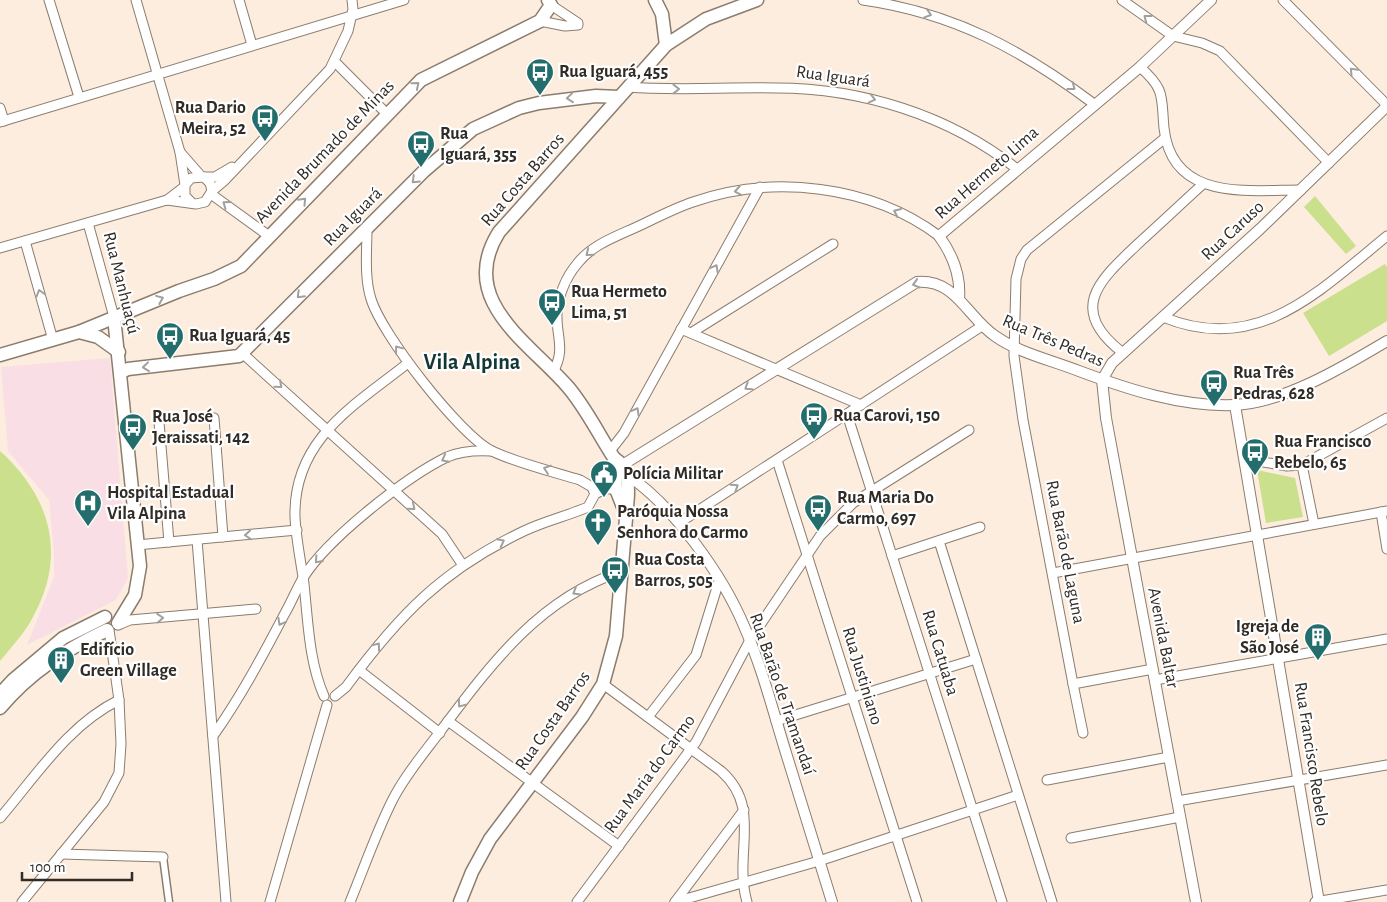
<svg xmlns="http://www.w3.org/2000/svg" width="1387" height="902" font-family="'Alegreya Sans',sans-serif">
<rect width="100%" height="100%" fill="#fdedde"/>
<polygon fill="#f9dfe5" points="110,358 128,578 116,600 27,645 54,577 54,554 49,500 8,451 1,367"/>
<g fill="#cae08c">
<polygon points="1315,196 1356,246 1346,254 1304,207"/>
<polygon points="1385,264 1387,267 1387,321 1329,356 1303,313"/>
<path d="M0,451C50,496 67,554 34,615C26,632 12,646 0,661Z"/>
<polygon points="1257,470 1295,478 1303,517 1266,523"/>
</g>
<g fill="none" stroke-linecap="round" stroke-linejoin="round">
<g stroke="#8b7d6e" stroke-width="9">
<polyline id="pedestrian" points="163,857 169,902"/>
</g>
<g stroke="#8b7d6e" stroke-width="11">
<g id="minor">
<polyline points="49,0 79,97"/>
<polyline points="136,0 180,152 185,185"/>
<polyline points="239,0 252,45"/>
<path d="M863,0C954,13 1022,50 1094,104"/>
<polyline points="1122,0 1173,36 1202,43 1220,51 1329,163"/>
<polyline points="1283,0 1387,105"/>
<polyline points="540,21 565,26 578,25 578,23 551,5"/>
<polyline points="335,62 387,114"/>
<path d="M1140,67C1166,90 1161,97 1164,128C1172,202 1248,190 1301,190"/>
<path d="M627,87C676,91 726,87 776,88C861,88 949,115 1017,169"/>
<polyline points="0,108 4,121"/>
<polyline points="0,122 404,0"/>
<polyline points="180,152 201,176"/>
<polyline points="204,177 215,177 232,167"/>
<polyline points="212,191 225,180 330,69 348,31 353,9 352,0"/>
<polyline points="211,194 269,236"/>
<polyline points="167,200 196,204 205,202 212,191 210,183 204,177 191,178 185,185 185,196 191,202"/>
<polyline points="88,223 114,317"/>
<path d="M367,227C367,250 364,277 371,299C382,335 458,432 490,450C513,462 554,472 580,480L592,487"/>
<polyline points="25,241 53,340"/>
<polyline points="0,248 167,200 184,187"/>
<path d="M1163,317C1257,356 1318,292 1387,236"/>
<polyline points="681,329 861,405"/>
<polyline points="691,333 833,244"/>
<polyline points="242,353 442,534 462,564"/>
<path d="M1123,353C1065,308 1101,279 1141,241C1162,222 1182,203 1203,184"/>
<path d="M553,372C566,349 556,337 557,313C558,296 566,277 577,264C592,244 618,236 641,225C658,217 675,208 693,202C772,174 871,185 939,236"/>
<polyline points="847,414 1002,902"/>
<polyline points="214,418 223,537"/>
<polyline points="159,422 169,542"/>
<polyline points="610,451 624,433 760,187"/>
<polyline points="1245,459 1287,466 1302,465 1387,418"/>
<polyline points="777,460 917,902"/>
<polyline points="1302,465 1314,524"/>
<polyline points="592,487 606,479 613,471"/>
<polyline points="595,494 605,489 616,489"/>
<polyline points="1381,512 1387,549"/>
<polyline points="679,523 982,326"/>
<polyline points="197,540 226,902"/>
<polyline points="939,541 1052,902"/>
<polyline points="137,545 297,530"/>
<polyline points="892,556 980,527"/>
<polyline points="1053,573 1387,511"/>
<polyline points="118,625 130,620 256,609"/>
<polyline points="1153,669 1073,684 1023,420 1014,356 1016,279 1021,259 1027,250 1165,138"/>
<polyline points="359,670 440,733"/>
<polyline points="1155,680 1387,639"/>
<path d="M603,684L721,771C763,808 733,853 747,902"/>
<polyline points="1073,684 1083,733"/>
<path d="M324,696C309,662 308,621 304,584C301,562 296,539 295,517C293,439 355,405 408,363"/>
<path d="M335,696L346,687C399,615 442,570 524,531C545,521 567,516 588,507L595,494L592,487"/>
<polyline points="648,717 696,655 719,581"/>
<polyline points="448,721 619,846"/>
<polyline points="776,721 976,659"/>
<path d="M213,736C240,698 262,657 284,615C291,603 296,590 303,578C327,539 406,477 447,457C461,451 477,450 492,451"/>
<polyline points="1047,780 1169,757"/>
<polyline points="1177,801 1387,765"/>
<path d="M0,818C36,776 68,725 119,700"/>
<polyline points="1071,838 1180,817"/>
<polyline points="61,854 163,857"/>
<polyline points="22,902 104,802 119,773 121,744 119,700 109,630"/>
<polyline points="270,902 327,705"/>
<path d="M350,902C364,868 376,833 392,801C405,775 425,752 442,729C491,664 540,598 620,572"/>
<polyline points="577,902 696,742 750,640 820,536 853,503 969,430"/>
<polyline points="675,902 819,861 1018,795"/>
<polyline points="675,902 744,810"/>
<polyline points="1315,902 1387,890"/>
</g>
</g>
<g stroke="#8b7d6e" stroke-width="12">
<g id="tertiary">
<path d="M959,299C961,275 953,255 939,236L1140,67L1211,0"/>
<polyline points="1235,405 1319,902"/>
<path d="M616,469L917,282C956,279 967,317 995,336C1019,353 1051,360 1079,371C1127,389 1181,407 1234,405C1284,403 1345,366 1387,341"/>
<path d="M627,475C673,505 723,576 744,626C762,667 773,711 786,753C801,803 817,852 832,902"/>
<polyline points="1196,902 1106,418 1102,380 1112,363 1260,229 1387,106"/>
</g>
</g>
<g stroke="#8b7d6e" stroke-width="15">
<g id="secondary">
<polyline points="655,0 662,14 666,45"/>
<polyline points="114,317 140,566 135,595 118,623"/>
<polyline points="79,332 98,337 119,352"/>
<polyline points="0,355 79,332 179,291 214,279 241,266 421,80 540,21 551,5 548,0"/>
<polyline points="121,372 128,369 239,356 424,171 473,129 519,108 539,103 596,96 619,97"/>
<polyline points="614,458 616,489 625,512"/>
<polyline points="0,694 13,680 63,638 105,617"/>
<path d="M0,708C30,672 65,650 107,630"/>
<path d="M460,902L472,872L490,839L582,717L603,684L616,636L628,495C628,480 628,467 614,458C599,435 586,408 568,387C529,342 456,300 499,232L666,45L706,19L757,0"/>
</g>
</g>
<use href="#pedestrian" stroke="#fff" stroke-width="6"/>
<use href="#minor" stroke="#fff" stroke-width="9"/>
<use href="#tertiary" stroke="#fff" stroke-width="10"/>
<use href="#secondary" stroke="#fff" stroke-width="12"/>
</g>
<defs><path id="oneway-chevron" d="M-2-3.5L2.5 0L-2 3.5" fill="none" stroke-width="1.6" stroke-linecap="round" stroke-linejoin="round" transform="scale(1.25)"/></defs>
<g stroke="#a2a09d">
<use href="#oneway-chevron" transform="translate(928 14) rotate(18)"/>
<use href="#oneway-chevron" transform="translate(1147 18) rotate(-143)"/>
<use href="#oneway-chevron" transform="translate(1353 71) rotate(-134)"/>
<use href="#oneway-chevron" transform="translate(416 85) rotate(-40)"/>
<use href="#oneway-chevron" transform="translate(1072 87) rotate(37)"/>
<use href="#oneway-chevron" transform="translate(676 89)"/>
<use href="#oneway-chevron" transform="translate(570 98) rotate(174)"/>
<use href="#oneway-chevron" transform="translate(872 99) rotate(13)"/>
<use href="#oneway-chevron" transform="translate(415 180) rotate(136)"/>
<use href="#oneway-chevron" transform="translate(738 191) rotate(170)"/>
<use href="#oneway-chevron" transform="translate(303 201) rotate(-46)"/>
<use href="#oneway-chevron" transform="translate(226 204) rotate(-144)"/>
<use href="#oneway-chevron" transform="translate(897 212) rotate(-155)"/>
<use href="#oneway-chevron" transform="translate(589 253) rotate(141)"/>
<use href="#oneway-chevron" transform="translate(715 268) rotate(-61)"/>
<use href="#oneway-chevron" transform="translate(916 284) rotate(163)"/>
<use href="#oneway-chevron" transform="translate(40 293) rotate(-106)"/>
<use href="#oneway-chevron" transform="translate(300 295) rotate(135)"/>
<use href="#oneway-chevron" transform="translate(160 299) rotate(-22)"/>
<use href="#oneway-chevron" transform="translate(398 349) rotate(-127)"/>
<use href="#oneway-chevron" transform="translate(146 367) rotate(174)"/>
<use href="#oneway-chevron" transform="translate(279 385) rotate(41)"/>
<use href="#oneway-chevron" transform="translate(748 387) rotate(147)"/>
<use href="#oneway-chevron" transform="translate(636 411) rotate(-61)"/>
<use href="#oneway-chevron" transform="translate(445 459) rotate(152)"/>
<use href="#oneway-chevron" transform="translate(547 469) rotate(-161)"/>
<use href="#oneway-chevron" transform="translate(735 487) rotate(-33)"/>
<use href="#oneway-chevron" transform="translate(412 507) rotate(40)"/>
<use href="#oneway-chevron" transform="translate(248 535) rotate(175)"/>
<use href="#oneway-chevron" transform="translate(501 542) rotate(-27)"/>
<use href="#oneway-chevron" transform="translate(318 560) rotate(132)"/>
<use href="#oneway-chevron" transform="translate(576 592) rotate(149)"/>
<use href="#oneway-chevron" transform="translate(160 618) rotate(-5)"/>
<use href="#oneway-chevron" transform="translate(281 622) rotate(119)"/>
<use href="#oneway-chevron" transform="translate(377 646) rotate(-53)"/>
<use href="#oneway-chevron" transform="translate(461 704) rotate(127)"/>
</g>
<defs>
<g id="bus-pin" transform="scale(1.4375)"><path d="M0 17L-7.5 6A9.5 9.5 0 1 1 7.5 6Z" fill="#236e6c" stroke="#fefefe"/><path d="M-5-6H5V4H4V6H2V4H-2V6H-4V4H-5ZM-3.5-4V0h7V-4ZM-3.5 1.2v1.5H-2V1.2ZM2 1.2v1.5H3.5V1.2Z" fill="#fff"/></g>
<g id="civic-pin" transform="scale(1.4375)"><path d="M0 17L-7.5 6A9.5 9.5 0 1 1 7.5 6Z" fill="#236e6c" stroke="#fefefe"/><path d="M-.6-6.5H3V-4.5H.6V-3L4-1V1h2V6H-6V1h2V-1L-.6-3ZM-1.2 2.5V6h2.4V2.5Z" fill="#fff"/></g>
<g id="hospital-pin" transform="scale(1.4375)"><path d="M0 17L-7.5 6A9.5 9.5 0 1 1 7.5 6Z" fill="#236e6c" stroke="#fefefe"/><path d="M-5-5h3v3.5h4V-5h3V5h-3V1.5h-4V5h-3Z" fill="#fff"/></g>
<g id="church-pin" transform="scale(1.4375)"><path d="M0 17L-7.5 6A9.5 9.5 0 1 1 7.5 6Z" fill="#236e6c" stroke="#fefefe"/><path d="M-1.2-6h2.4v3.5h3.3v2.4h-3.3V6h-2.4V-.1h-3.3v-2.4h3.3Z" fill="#fff"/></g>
<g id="building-pin" transform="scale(1.4375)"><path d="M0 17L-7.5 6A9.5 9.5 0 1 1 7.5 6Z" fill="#236e6c" stroke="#fefefe"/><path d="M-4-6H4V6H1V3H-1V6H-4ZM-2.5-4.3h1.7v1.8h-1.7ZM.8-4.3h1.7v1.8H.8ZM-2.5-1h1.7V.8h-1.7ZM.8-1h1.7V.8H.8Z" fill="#fff"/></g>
</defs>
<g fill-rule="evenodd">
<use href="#bus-pin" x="540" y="72"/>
<use href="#bus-pin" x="265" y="118"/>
<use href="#bus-pin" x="421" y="144"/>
<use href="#bus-pin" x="552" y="302"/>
<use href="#bus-pin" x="170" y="336"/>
<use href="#bus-pin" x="1214" y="383"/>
<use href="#bus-pin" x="814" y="416"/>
<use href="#bus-pin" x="133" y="427"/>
<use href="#bus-pin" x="1255" y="452"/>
<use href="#civic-pin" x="604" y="474"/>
<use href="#hospital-pin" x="88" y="503"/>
<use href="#bus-pin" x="818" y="508"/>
<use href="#church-pin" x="598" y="522"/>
<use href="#bus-pin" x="615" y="570"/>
<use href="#building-pin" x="1318" y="637"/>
<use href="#building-pin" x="61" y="660"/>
</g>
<g text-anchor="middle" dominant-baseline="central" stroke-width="4.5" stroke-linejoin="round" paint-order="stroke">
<g font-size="18" font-weight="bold" fill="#312b25" stroke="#fefefe" text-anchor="start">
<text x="559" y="72">Rua Iguará, 455</text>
<text x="246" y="108" text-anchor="end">Rua Dario<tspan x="246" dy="21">Meira, 52</tspan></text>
<text x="440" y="134">Rua<tspan x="440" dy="21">Iguará, 355</tspan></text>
<text x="571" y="292">Rua Hermeto<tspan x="571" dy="21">Lima, 51</tspan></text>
<text x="189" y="336">Rua Iguará, 45</text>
<text x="1233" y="373">Rua Três<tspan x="1233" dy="21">Pedras, 628</tspan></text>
<text x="833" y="416">Rua Carovi, 150</text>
<text x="152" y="417">Rua José<tspan x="152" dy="21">Jeraissati, 142</tspan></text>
<text x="1274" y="442">Rua Francisco<tspan x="1274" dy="21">Rebelo, 65</tspan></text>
<text x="623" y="474">Polícia Militar</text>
<text x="107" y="493">Hospital Estadual<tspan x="107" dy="21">Vila Alpina</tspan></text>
<text x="837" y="498">Rua Maria Do<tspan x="837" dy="21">Carmo, 697</tspan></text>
<text x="617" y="512">Paróquia Nossa<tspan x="617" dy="21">Senhora do Carmo</tspan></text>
<text x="634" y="560">Rua Costa<tspan x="634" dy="21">Barros, 505</tspan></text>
<text x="1299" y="627" text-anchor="end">Igreja de<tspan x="1299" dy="21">São José</tspan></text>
<text x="80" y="650">Edifício<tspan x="80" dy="21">Green Village</tspan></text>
</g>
<g font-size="18" fill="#312b25" stroke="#fefefe">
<text transform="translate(833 77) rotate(8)">Rua Iguará</text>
<text transform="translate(325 152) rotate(-46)">Avenida Brumado de Minas</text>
<text transform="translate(987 173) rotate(-41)">Rua Hermeto Lima</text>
<text transform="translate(523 180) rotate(-49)">Rua Costa Barros</text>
<text transform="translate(353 217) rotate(-45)">Rua Iguará</text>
<text transform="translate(1233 231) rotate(-43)">Rua Caruso</text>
<text transform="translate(121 283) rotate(76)">Rua Manhuaçú</text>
<text transform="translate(1053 341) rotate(23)">Rua Três Pedras</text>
<text transform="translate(1065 552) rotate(79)">Rua Barão de Laguna</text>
<text transform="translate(1163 638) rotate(79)">Avenida Baltar</text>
<text transform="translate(940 653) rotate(73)">Rua Catuaba</text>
<text transform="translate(862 676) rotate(73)">Rua Justiniano</text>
<text transform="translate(782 694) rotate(71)">Rua Barão de Tramandaí</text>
<text transform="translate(553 721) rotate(-55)">Rua Costa Barros</text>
<text transform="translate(1311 754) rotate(81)">Rua Francisco Rebelo</text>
<text transform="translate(650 774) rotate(-54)">Rua Maria do Carmo</text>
</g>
<g font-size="22" font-weight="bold" fill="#143635" stroke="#fefefe">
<text x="472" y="362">Vila Alpina</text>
</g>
</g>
<path d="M22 872v8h110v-8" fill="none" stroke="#312b25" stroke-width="2.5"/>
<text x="30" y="872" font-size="15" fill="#312b25" stroke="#fefefe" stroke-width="4" paint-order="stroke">100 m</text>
</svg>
